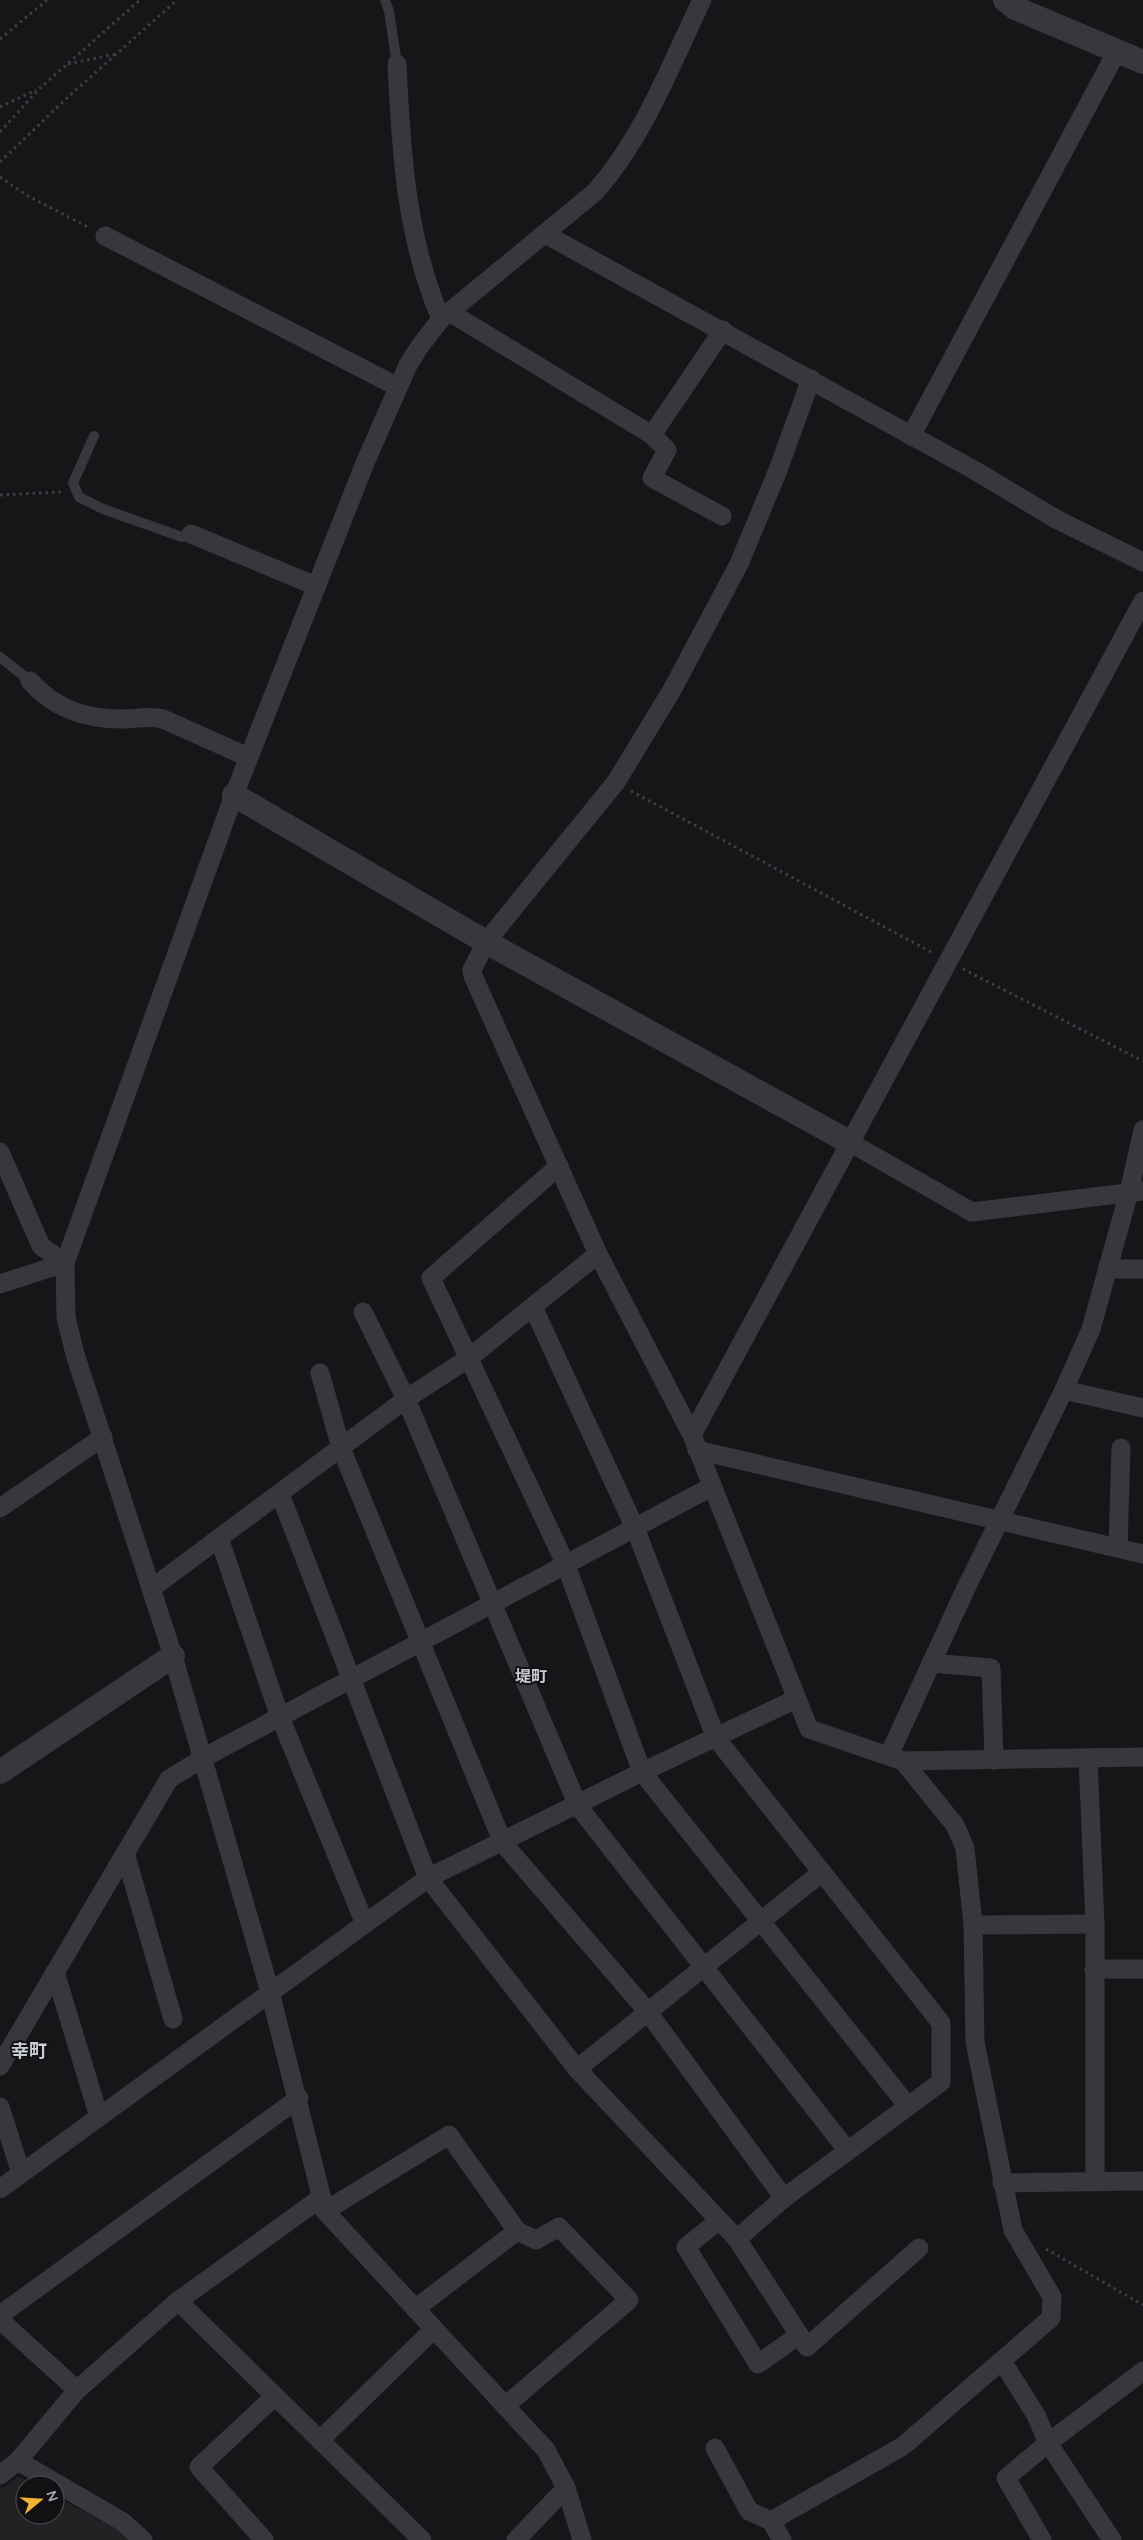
<svg xmlns="http://www.w3.org/2000/svg" width="1143" height="2540" font-family="Quicksand,'Noto Sans JP',sans-serif">
<rect width="100%" height="100%" fill="#161618"/>
<polygon fill="#222225" points="18,2477 34,2485 25,2485 25,2515 55,2515 55,2496 120,2531 130,2540 0,2540 0,2490"/>
<g fill="none" stroke-linecap="round" stroke-linejoin="round">
<g stroke="#3d3f44" stroke-width="3" stroke-dasharray="2.5 4" stroke-linecap="butt">
<polyline points="0,39 47,0"/>
<polyline points="68,64 116,54"/>
<polyline points="0,107 36,90"/>
<polyline points="0,132 39,89 140,0"/>
<polyline points="0,162 67,98 177,0"/>
<polyline points="0,177 26,195 88,227"/>
<polyline points="0,495 62,492"/>
<polyline points="631,791 933,953"/>
<polyline points="963,969 1143,1061"/>
<polyline points="1046,2249 1143,2305"/>
</g>
<g stroke="#37383d" stroke-width="10">
<polyline points="385,0 389,11 397,64"/>
<polyline points="94,436 73,483 79,497 103,509 182,537 191,534"/>
<polyline points="0,657 30,681"/>
</g>
<g stroke="#37383d" stroke-width="19">
<path d="M397,64C401,151 406,238 441,319"/>
<polyline points="545,234 974,470 1056,519 1143,562"/>
<polyline points="105,236 398,387"/>
<polyline points="449,312 652,435"/>
<polyline points="811,379 778,470 739,564 672,690 616,782 486,942 472,970 473,976 598,1254 692,1435 809,1729 903,1761 1143,1757"/>
<polyline points="911,436 1117,51"/>
<polyline points="722,516 652,478 667,450 652,435 723,330"/>
<polyline points="191,534 316,586"/>
<path d="M30,681C56,711 90,720 128,719C140,718 151,716 163,719L248,757"/>
<polyline points="851,1143 972,1212 1143,1191"/>
<polyline points="0,1152 41,1246 65,1263"/>
<polyline points="559,1166 431,1278 566,1565 642,1772 907,2105"/>
<polyline points="1107,1269 1143,1269"/>
<polyline points="0,1284 65,1263"/>
<polyline points="533,1307 635,1528 716,1738 941,2023 941,2082 784,2198 737,2239"/>
<polyline points="363,1312 406,1399 578,1806 847,2150"/>
<polyline points="320,1373 341,1448 503,1843 648,2012 784,2198"/>
<polyline points="1064,1390 1143,1408"/>
<polyline points="692,1435 1143,601"/>
<polyline points="697,1450 1143,1554"/>
<polyline points="280,1494 428,1878 577,2069 737,2239 807,2347 919,2248"/>
<polyline points="0,1508 103,1437"/>
<polyline points="219,1538 280,1717 365,1924"/>
<polyline points="1118,1548 1121,1448"/>
<polyline points="152,1588 406,1399 469,1358 598,1254"/>
<polyline points="931,1663 991,1668 994,1760"/>
<polyline points="889,1755 966,1588 1064,1390 1091,1329 1129,1192 1143,1130"/>
<polyline points="1088,1758 1095,1924 1095,2182"/>
<polyline points="125,1853 173,2019"/>
<polyline points="973,1925 1095,1924"/>
<polyline points="1094,1969 1143,1969"/>
<polyline points="55,1972 99,2117"/>
<polyline points="0,2066 169,1779 203,1758 711,1487"/>
<polyline points="577,2069 822,1872"/>
<polyline points="0,2107 21,2173"/>
<polyline points="1002,2183 1143,2181"/>
<polyline points="0,2189 428,1878 642,1772 796,1699"/>
<polyline points="325,2211 449,2135 517,2231 536,2240 559,2227 629,2300 505,2406"/>
<polyline points="719,2220 686,2247 758,2364 799,2335"/>
<polyline points="178,2301 422,2540"/>
<polyline points="415,2309 517,2231"/>
<polyline points="0,2315 299,2098"/>
<polyline points="0,2320 77,2390"/>
<polyline points="1002,2361 1036,2415 1048,2443 1112,2540"/>
<polyline points="320,2440 434,2329"/>
<polyline points="715,2448 749,2511 771,2521 782,2540"/>
<polyline points="18,2461 123,2522 143,2540"/>
<polyline points="0,2475 18,2461 77,2390 178,2301 322,2197"/>
<polyline points="771,2521 903,2446 1051,2318 1052,2297 1013,2230 975,2042 973,1925 965,1848 955,1825 903,1761"/>
<polyline points="264,2540 199,2467 275,2396"/>
<polyline points="516,2540 566,2488"/>
<path d="M582,2540L566,2488L546,2450L325,2211L270,1992L173,1656L75,1354L66,1318L65,1263L234,795L365,463L408,365L420,346L441,319L595,192C644,137 670,66 702,0"/>
<polyline points="1042,2540 1006,2478 1048,2443 1143,2371"/>
</g>
<g stroke="#37383d" stroke-width="24">
<polyline points="1005,0 1015,8 1143,62"/>
<polyline points="234,795 486,942 851,1143"/>
<polyline points="0,1772 173,1656"/>
</g>
</g>
<g text-anchor="middle" dominant-baseline="central" stroke-width="4" stroke-linejoin="round" paint-order="stroke">
<g font-size="16" font-weight="bold" fill="#c9ccd4" stroke="#111113">
<text x="531" y="1676">堤町</text>
</g>
<g font-size="18" font-weight="bold" fill="#c9ccd4" stroke="#111113">
<text x="29" y="2050">幸町</text>
</g>
</g>
<g transform="translate(40 2500) rotate(72)"><circle r="24" fill="#111113" stroke="#4d4f55"/>
<path d="M0-4L9 19L0 12L-9 19Z" fill="#f2b134"/>
<text y="-8" font-size="14" font-weight="bold" text-anchor="middle" fill="#a8adb8">N</text>
</g>
</svg>
